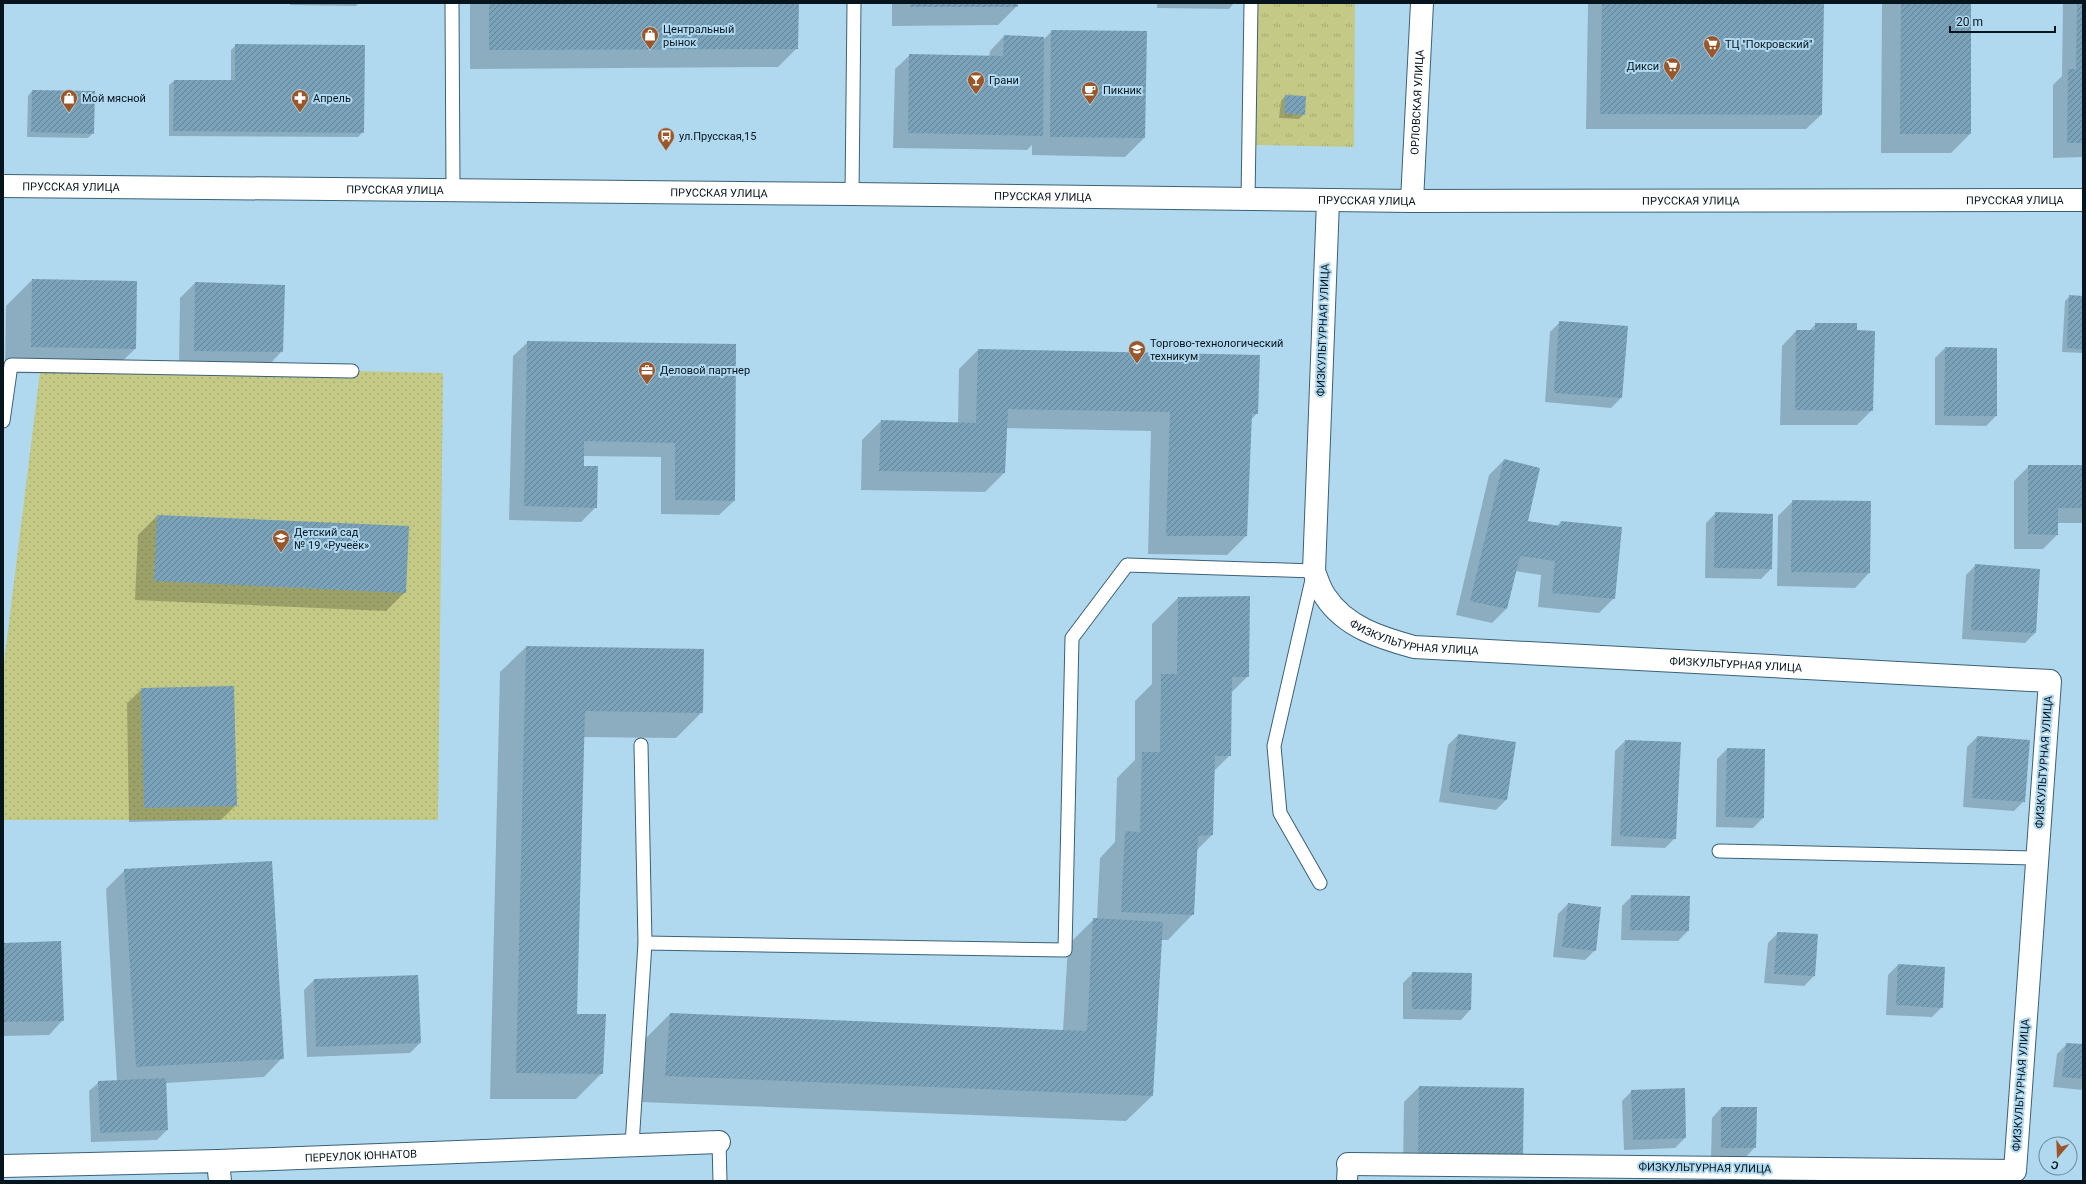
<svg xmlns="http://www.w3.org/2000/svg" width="2086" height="1184" font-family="Roboto,sans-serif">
<defs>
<pattern id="grass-tufts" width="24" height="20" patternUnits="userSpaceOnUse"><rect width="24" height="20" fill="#c4ca85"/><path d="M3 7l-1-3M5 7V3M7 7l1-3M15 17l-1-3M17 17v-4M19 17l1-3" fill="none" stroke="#a7ad72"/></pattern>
<pattern id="park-dots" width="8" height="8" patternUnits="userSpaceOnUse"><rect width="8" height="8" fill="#c4ca85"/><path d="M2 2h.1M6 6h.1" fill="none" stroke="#a7ad72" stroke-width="1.8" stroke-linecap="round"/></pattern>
<pattern id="building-hatch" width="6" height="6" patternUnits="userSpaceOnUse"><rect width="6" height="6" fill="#7aa2b8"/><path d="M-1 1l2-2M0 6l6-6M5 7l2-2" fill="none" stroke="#628395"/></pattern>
</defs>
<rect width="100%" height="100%" fill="#b0d9f0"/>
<polygon fill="url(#grass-tufts)" points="1256,3 1355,3 1354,147 1254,145"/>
<polygon fill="url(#park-dots)" points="41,364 443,373 438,820 3,820 3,671"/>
<g fill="#0003">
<polygon points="290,3 359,3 356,6 290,5"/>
<polygon points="470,3 798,3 797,48 778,67 470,69"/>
<polygon points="892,3 1017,3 1017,6 998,25 892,26"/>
<polygon points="1157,3 1234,3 1229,9 1157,8"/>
<polygon points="1588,3 1823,3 1821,115 1806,129 1586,129"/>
<polygon points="1882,3 1970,3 1970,134 1951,153 1881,153"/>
<polygon points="2063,3 2083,3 2083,157 2053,158 2053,85 2062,76"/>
<polygon points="1052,31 1144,138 1125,157 1032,155 1032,145 1027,150 893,148 895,69 910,55 989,57 990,51 1004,36 1043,40"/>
<polygon points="236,45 363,132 358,137 169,136 169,85 174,81 231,81 231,50"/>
<polygon points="32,91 93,133 88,138 27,137 28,96"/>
<polygon points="1285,96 1304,114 1299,119 1279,118 1281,101"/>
<polygon points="32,280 135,349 109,374 5,373 6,306"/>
<polygon points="195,283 282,351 268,366 179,365 180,298"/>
<polygon points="2070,296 2083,297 2083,353 2062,352 2065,301"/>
<polygon points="1560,322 1621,398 1611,408 1545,402 1550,332"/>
<polygon points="1816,324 1872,410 1857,425 1780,425 1782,346 1796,331 1809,331"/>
<polygon points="528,342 735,345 734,501 719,515 661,514 661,457 583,456 583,467 596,507 581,522 509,520 513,356"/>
<polygon points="1945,348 1996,416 1986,426 1935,425 1935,358"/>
<polygon points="978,350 1257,413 1251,420 1246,536 1227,555 1148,554 1151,431 1006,428 1004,473 985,492 861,490 862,440 881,421 958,423 959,369"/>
<polygon points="1504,460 1527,522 1557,526 1561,522 1614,598 1599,613 1538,607 1541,575 1515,571 1506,609 1492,623 1456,615 1489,475"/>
<polygon points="2029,466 2083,466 2083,523 2057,523 2057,535 2043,549 2014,549 2014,481"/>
<polygon points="1793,501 1869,573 1855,588 1777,586 1778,516"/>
<polygon points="1716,513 1772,515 1771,569 1761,579 1705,578 1706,523"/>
<polygon points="157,516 405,592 386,611 135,600 138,535"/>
<polygon points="1976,565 2035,633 2025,643 1962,639 1966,575"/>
<polygon points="1178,598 1248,676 1231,693 1230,755 1213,772 1212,835 1196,851 1193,914 1168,940 1161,940 1152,1096 1126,1121 640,1102 644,1040 670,1014 1063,1031 1068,945 1094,919 1097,919 1100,858 1115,842 1117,778 1135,760 1135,701 1152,684 1152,624"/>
<polygon points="526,647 702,712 676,738 583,737 576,1015 602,1073 576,1099 490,1099 500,672"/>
<polygon points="142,689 236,805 221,820 129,822 127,703"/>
<polygon points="1458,735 1506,800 1496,810 1439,802 1448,745"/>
<polygon points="1977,737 2024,801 2014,811 1963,807 1967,747"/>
<polygon points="1625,741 1675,838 1665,848 1611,846 1615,751"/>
<polygon points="1727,749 1763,818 1753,828 1716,827 1717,759"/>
<polygon points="125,870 282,1058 264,1077 166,1083 167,1130 157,1140 91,1142 89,1091 99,1082 117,1081 106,889"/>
<polygon points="1632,896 1688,931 1678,941 1621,940 1622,906"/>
<polygon points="1568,904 1595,950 1585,960 1553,957 1558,914"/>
<polygon points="1778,933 1814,976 1804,986 1764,983 1768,943"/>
<polygon points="2083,936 2083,951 2082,951"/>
<polygon points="3,944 63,1020 49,1035 3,1036"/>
<polygon points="1898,965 1942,1007 1932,1017 1886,1015 1888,975"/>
<polygon points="1413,973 1470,1010 1461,1020 1403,1019 1403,983"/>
<polygon points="418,976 420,1043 410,1053 307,1057 304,990 314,980"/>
<polygon points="2067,1044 2083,1045 2083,1090 2053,1087 2057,1054"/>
<polygon points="1419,1087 1523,1089 1403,1169 1404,1102"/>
<polygon points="1632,1091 1685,1138 1675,1148 1624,1150 1622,1101"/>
<polygon points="1721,1108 1755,1147 1746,1157 1711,1157 1712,1118"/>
</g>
<g fill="url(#building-hatch)">
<polygon points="489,3 799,3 798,49 489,50"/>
<polygon points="911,3 1018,3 1018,7 910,7"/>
<polygon points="1602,3 1824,3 1822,115 1600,114"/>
<polygon points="1901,3 1971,3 1971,134 1900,134"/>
<polygon points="2077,3 2083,3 2083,143 2067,143 2068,69 2076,69"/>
<polygon points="1051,30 1147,31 1145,138 1050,137"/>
<polygon points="1004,35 1044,37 1043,136 908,133 909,54 1003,56"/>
<polygon points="235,44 365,45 364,133 173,131 174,80 235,80"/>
<polygon points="32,90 95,91 94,134 31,132"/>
<polygon points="1285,95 1306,96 1305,115 1284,113"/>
<polygon points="32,279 137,281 136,349 31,347"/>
<polygon points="195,282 285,285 283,352 194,351"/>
<polygon points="2069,295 2083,296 2083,349 2067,348"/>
<polygon points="1559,321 1628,326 1622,398 1554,393"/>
<polygon points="1815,323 1857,323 1857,330 1875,331 1873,411 1795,410 1796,330 1815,330"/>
<polygon points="527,341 736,344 735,501 675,500 675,443 584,441 584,466 598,466 597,508 524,506"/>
<polygon points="1945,347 1997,348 1997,416 1944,416"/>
<polygon points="978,349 1260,355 1258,414 1252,414 1247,536 1166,536 1170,412 1008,409 1005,473 879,471 881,420 976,423"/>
<polygon points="1504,459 1540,468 1528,521 1560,526 1561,521 1622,527 1615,599 1552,593 1555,561 1520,556 1507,609 1470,601"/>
<polygon points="2028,465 2083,465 2083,508 2058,508 2058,535 2028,534"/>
<polygon points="1792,500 1871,501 1870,573 1791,572"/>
<polygon points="1715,512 1773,514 1772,569 1714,568"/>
<polygon points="157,515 409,526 406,593 154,581"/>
<polygon points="1975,564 2040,569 2036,633 1971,630"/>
<polygon points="1250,596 1249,677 1232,677 1231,756 1215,756 1213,835 1198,836 1194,915 1121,912 1125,831 1140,832 1142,752 1160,752 1161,674 1177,674 1178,597"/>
<polygon points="526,646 704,649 703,713 585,711 577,1014 606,1014 603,1074 516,1073"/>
<polygon points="234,686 237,806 144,808 141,688"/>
<polygon points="1458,734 1516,742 1507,800 1449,792"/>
<polygon points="1977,736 2030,740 2025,802 1972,798"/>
<polygon points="1625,740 1681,742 1676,839 1620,836"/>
<polygon points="1727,748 1765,749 1764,818 1725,817"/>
<polygon points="272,861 284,1059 136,1067 124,869"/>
<polygon points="1631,895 1690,896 1689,931 1630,930"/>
<polygon points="1568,903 1601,907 1596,951 1562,947"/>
<polygon points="1093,918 1163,922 1153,1096 665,1076 670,1013 1087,1031"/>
<polygon points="1777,932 1818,934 1815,976 1774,974"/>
<polygon points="61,941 64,1021 3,1022 3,943"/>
<polygon points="1898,964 1945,967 1943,1008 1896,1005"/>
<polygon points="1412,972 1472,973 1471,1010 1412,1009"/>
<polygon points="418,975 421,1043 316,1047 314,979"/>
<polygon points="2066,1043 2083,1044 2083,1079 2062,1077"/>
<polygon points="166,1078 168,1130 100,1133 98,1081"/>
<polygon points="1419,1086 1524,1088 1523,1156 1418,1154"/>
<polygon points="1685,1088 1686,1138 1633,1140 1631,1090"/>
<polygon points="1721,1107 1757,1107 1756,1148 1721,1148"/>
</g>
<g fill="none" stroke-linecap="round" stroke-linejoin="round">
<g stroke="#3b6175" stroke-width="15">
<g id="service">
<polyline points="452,3 453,189"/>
<polyline points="852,194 854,3"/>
<polyline points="1248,200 1251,3"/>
<polyline points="3,421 11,365 352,371"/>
<polyline points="1719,851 2037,858"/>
<polyline points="645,943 1065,950 1072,638 1127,565 1314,571 1274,746 1280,813 1320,883"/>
<polyline points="719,1142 720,1181"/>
<polyline points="632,1145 645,943 641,745"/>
</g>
</g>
<g stroke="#3b6175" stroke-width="22">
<polyline id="pedestrian" points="1347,1181 1348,1164"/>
</g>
<g stroke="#3b6175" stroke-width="24">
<g id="minor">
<path id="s1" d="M1328,201L1314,571C1317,579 1320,589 1325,596C1345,627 1381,638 1414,647L2050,681L2015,1171L1348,1164"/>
<path id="s2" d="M218,1161L719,1142"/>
</g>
</g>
<g stroke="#3b6175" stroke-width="24">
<g id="tertiary">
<path id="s3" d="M3,186L852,194L1412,201L2083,200"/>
<path id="s4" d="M1412,201L1422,3"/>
<polyline points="3,1166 218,1161 220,1181"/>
</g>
</g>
<use href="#service" stroke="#fff" stroke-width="13"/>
<use href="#pedestrian" stroke="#fff" stroke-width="20"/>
<use href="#minor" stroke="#fff" stroke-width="22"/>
<use href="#tertiary" stroke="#fff" stroke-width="22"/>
</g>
<defs>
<g id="shop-pin" transform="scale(0.9)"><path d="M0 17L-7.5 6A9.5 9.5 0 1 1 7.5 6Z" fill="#9b5729" stroke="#b0d9f0"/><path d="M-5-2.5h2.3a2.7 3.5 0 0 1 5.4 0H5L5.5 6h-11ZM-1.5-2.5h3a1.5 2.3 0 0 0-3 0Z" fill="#fff"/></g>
<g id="supermarket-pin" transform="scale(0.9)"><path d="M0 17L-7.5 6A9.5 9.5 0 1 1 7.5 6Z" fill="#9b5729" stroke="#b0d9f0"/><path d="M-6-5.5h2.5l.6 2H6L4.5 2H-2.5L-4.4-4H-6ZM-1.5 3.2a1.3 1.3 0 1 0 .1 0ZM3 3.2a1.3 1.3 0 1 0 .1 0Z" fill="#fff"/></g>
<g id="bar-pin" transform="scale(0.9)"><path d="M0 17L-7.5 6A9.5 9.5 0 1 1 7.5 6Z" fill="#9b5729" stroke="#b0d9f0"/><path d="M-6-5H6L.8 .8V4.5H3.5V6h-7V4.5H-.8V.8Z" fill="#fff"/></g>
<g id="cafe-pin" transform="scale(0.9)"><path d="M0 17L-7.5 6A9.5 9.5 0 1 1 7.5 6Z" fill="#9b5729" stroke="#b0d9f0"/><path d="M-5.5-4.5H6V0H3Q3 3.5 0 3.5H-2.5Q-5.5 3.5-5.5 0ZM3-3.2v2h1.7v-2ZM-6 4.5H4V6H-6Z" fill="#fff"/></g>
<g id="pharmacy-pin" transform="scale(0.9)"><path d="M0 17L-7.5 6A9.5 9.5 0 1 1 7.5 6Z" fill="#9b5729" stroke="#b0d9f0"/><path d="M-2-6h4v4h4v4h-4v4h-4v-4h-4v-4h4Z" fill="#fff"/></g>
<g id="bus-pin" transform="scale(0.9)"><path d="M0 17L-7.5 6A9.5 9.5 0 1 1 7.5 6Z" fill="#9b5729" stroke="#b0d9f0"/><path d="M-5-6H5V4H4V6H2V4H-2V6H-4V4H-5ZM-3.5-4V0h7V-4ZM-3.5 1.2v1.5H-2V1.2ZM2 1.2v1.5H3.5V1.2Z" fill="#fff"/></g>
<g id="university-pin" transform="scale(0.9)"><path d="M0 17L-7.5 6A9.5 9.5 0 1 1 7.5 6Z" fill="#9b5729" stroke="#b0d9f0"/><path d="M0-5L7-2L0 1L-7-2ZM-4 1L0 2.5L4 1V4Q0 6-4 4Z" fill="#fff"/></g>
<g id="office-pin" transform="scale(0.9)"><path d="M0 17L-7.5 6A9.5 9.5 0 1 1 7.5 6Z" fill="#9b5729" stroke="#b0d9f0"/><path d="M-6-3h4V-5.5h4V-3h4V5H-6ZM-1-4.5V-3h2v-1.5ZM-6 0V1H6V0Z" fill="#fff"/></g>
<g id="school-pin" transform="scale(0.9)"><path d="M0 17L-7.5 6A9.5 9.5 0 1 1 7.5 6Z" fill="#9b5729" stroke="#b0d9f0"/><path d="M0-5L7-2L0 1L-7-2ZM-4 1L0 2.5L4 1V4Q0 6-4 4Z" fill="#fff"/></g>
</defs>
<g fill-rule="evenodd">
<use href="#shop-pin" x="650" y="35"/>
<use href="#supermarket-pin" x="1712" y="44"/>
<use href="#supermarket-pin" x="1672" y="66"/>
<use href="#bar-pin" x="976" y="80"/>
<use href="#cafe-pin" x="1090" y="90"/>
<use href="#shop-pin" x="69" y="98"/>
<use href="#pharmacy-pin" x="300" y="98"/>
<use href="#bus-pin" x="666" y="136"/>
<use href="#university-pin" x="1137" y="349"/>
<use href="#office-pin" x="647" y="370"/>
<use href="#school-pin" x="281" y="538"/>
</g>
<g text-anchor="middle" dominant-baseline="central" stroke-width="4" stroke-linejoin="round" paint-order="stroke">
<g font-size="11" fill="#06151d" stroke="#b0d9f0" text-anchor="start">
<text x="663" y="29">Центральный<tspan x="663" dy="13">рынок</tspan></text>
<text x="1725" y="44">ТЦ "Покровский"</text>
<text x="1659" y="66" text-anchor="end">Дикси</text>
<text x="989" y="80">Грани</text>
<text x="1103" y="90">Пикник</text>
<text x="82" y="98">Мой мясной</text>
<text x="313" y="98">Апрель</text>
<text x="679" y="136">ул.Прусская,15</text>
<text x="1150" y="343">Торгово-технологический<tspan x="1150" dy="13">техникум</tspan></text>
<text x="660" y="370">Деловой партнер</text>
<text x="294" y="532">Детский сад<tspan x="294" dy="13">№ 19 «Ручеёк»</tspan></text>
</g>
<g font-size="11" fill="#06151d" stroke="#b0d9f0">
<text stroke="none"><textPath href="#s4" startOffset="99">ОРЛОВСКАЯ УЛИЦА</textPath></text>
<text stroke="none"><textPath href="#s3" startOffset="68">ПРУССКАЯ УЛИЦА</textPath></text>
<text stroke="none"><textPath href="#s3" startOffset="392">ПРУССКАЯ УЛИЦА</textPath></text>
<text stroke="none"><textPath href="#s3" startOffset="716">ПРУССКАЯ УЛИЦА</textPath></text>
<text stroke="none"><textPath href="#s3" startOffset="1040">ПРУССКАЯ УЛИЦА</textPath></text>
<text stroke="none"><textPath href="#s3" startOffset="1364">ПРУССКАЯ УЛИЦА</textPath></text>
<text stroke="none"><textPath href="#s3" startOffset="1688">ПРУССКАЯ УЛИЦА</textPath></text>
<text stroke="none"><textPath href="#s3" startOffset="2012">ПРУССКАЯ УЛИЦА</textPath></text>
<text transform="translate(1323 330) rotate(-88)">ФИЗКУЛЬТУРНАЯ УЛИЦА</text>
<text stroke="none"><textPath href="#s1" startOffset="501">ФИЗКУЛЬТУРНАЯ УЛИЦА</textPath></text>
<text stroke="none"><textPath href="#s1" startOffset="825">ФИЗКУЛЬТУРНАЯ УЛИЦА</textPath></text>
<text transform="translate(2044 762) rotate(-86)">ФИЗКУЛЬТУРНАЯ УЛИЦА</text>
<text transform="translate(2021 1085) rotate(-86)">ФИЗКУЛЬТУРНАЯ УЛИЦА</text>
<text stroke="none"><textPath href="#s2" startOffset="143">ПЕРЕУЛОК ЮННАТОВ</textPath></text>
<text transform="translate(1705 1168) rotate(1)">ФИЗКУЛЬТУРНАЯ УЛИЦА</text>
</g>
</g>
<rect width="2086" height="1184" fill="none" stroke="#06151d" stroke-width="8"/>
<g transform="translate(2058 1156) rotate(199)"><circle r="19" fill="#b0d9f0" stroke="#6c8b9c"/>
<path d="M0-3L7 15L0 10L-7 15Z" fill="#9b5729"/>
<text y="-6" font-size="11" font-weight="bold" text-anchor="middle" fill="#06151d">С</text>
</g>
<path d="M1950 26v6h105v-6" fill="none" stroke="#06151d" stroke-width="2"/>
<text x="1956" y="26" font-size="12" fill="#06151d" stroke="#b0d9f0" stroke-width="3" paint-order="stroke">20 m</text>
</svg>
